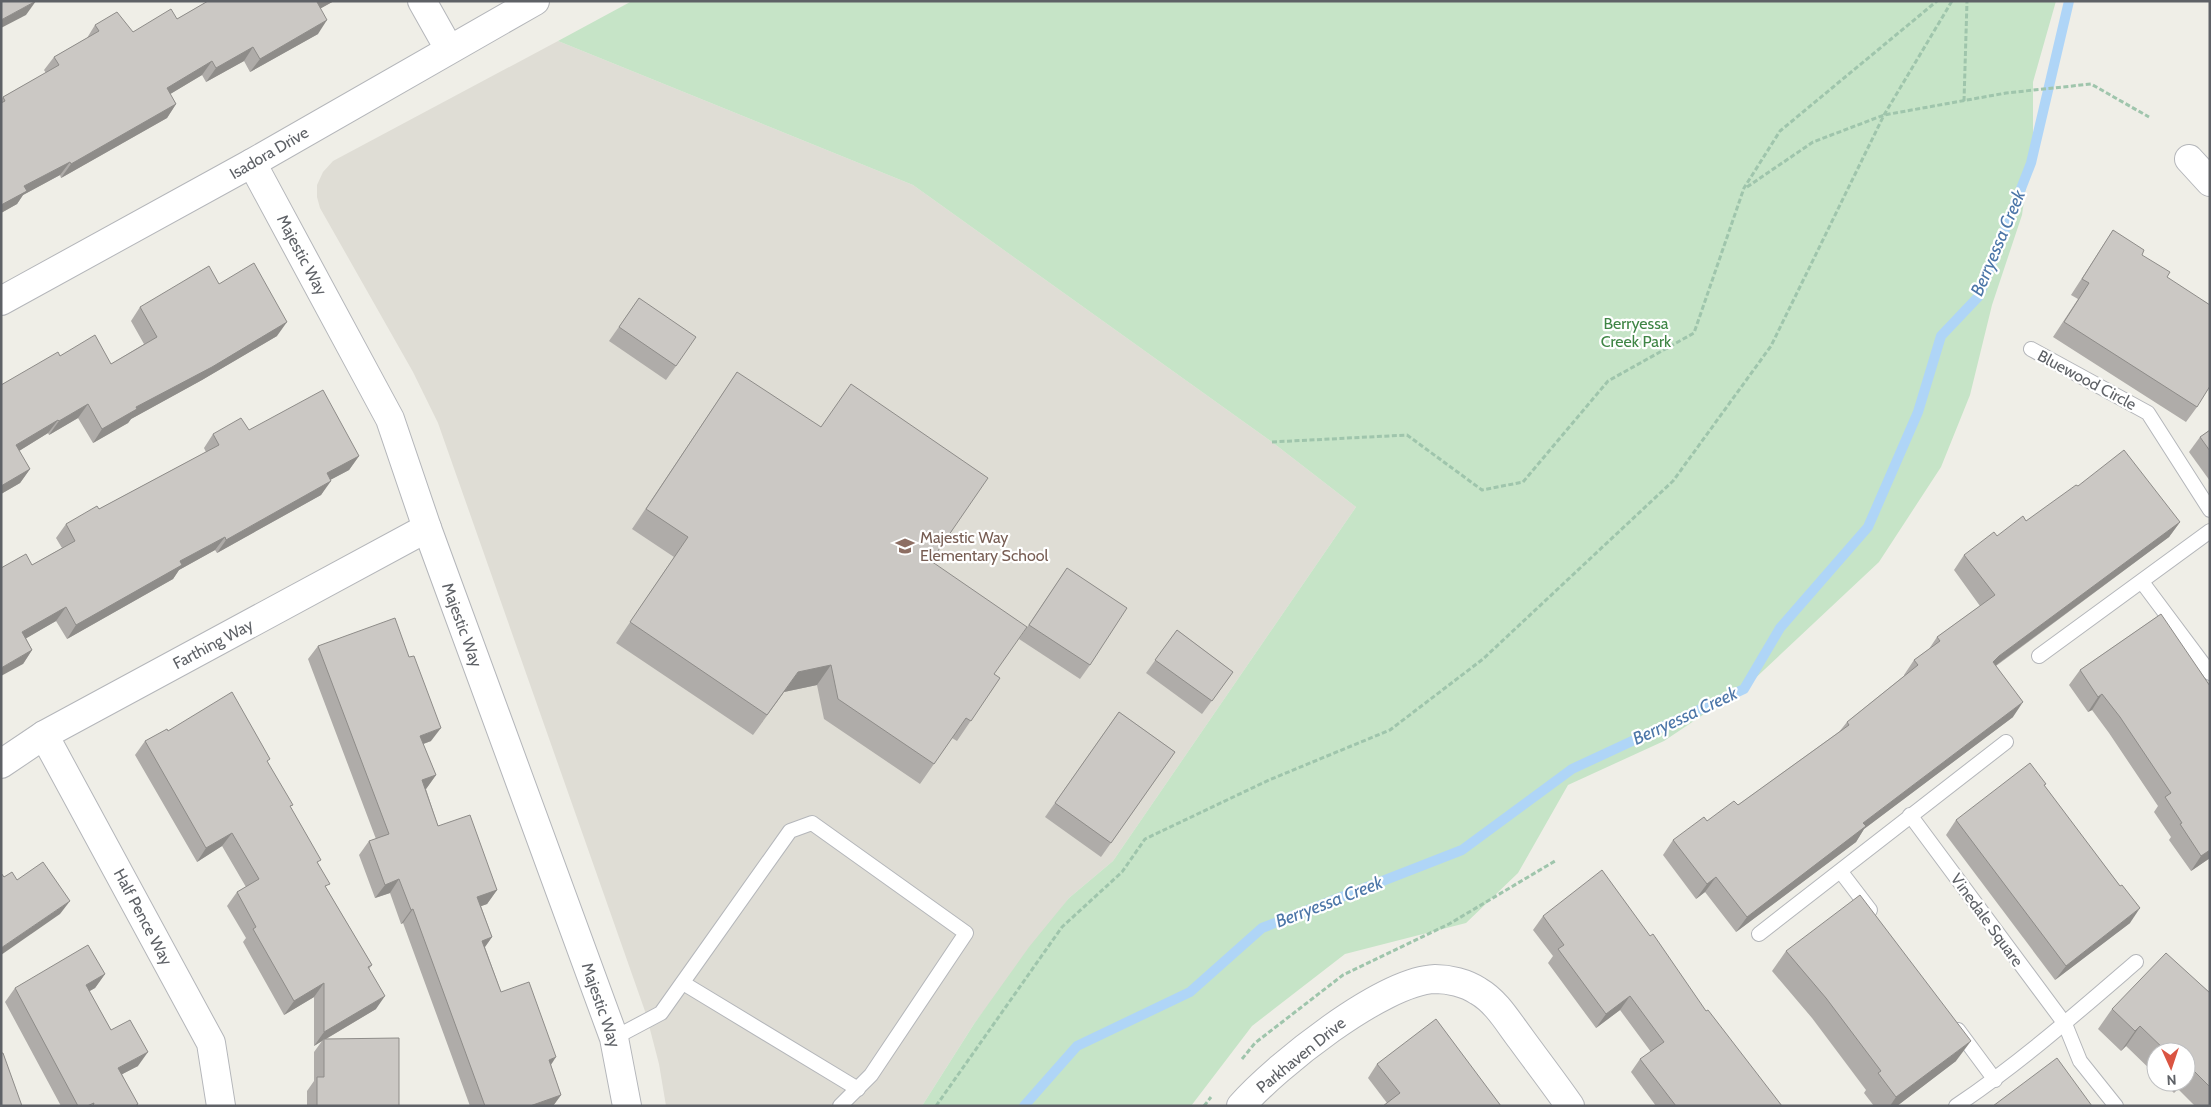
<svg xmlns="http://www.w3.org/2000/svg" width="2211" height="1107" font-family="Cabin,sans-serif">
<rect width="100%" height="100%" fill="#efeee7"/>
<polygon fill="#dfddd5" points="558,41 913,185 1272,442 1356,507 1113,861 1069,898 974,1024 922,1106 666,1106 659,1064 646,1014 438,423 413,372 320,208 317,197 317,185 323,172 333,161"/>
<polygon fill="#c6e4c7" points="632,1 2056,1 2033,82 2033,138 2022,215 1992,305 1970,395 1941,467 1879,562 1749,684 1664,741 1568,785 1518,873 1466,923 1345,954 1252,1026 1191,1106 922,1106 974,1024 1029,947 1069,898 1113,861 1356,507 1272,442 913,185 558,41"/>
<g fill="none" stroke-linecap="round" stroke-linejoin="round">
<polyline stroke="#afd5f7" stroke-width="10" points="1024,1106 1077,1046 1190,992 1262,928 1462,850 1572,769 1744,689 1780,628 1868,527 1918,412 1941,336 1979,296 2031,163 2069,1"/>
<g stroke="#b4b6ba" stroke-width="16">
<g id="service">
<polyline points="2031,349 2148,413 2210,510"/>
<polyline points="2142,582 2210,673"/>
<polyline points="2039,656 2210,531"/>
<polyline points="1910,815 2065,1024 2080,1061 2116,1106"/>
<polyline points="1841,872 1870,910"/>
<polyline points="1759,934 2006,742"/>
<polyline points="683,983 858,1089"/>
<polyline points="1958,1030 1995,1080"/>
<polyline points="614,1038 661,1013 790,831 812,823 966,933 871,1075 840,1106"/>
<path d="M1956,1106C2020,1063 2078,1012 2136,962"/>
</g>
</g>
<g stroke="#b4b6ba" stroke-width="30">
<g id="minor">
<polyline points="422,1 449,49"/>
<polyline points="2189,159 2210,182"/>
<polyline points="252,163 390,419 427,528 614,1038 627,1106"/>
<polyline points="1,301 252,163 535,1"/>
<polyline points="44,735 211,1043 221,1106"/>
<polyline points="1,764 44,735 427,528"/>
<path d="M1241,1106C1275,1067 1382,981 1435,979C1449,979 1466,983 1478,991C1497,1002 1508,1022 1521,1039C1537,1061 1554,1083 1570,1106"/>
</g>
</g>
<g stroke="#9fc5ac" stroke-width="3" stroke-dasharray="5 2.5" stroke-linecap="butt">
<polyline points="1964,101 1967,1"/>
<polyline points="1747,187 1813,142 1884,115 2006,93 2091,84 2149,117"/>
<polyline points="1272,442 1407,435 1482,490 1523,482 1608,381 1694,333 1744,188 1780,131 1937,1"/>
<polyline points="1242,1059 1255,1043 1343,975 1449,924 1555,861"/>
<polyline points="936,1106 1062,927 1122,872 1145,839 1269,780 1390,730 1483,659 1673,481 1771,346 1884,115 1952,1"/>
<polyline points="1204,1106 1211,1097"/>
</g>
<use href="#service" stroke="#fff" stroke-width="14"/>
<use href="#minor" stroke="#fff" stroke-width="28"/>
</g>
<g fill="#afaca9">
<polygon points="207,1 334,1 321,8 318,34 250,72 244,61 206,82 202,75 170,94 176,104 167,118 61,178 60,175 23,195 17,204 1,213 1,100 3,97 46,73 44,70 54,57 87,38 95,25 133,32 177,19 207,2"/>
<polygon points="2113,230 2167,277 2197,407 2186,422 2053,337 2078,299 2071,295"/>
<polygon points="219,284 277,336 202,380 131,419 128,423 93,443 78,418 49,435 48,433 19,451 30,469 20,483 1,494 1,385 60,356 111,364 144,344 131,321 140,307"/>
<polygon points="639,298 676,366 666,380 609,341"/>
<polygon points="737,372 931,561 994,674 1000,678 957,741 952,738 920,784 824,719 817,685 784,692 753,735 616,643 674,557 632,529"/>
<polygon points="249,430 359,456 349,470 330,480 321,495 217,553 215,550 179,570 173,579 67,639 56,621 26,638 32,650 23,664 32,565 62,548 56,538 66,524 99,509 206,452 204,448 213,434"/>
<polygon points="2210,430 2210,481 2189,452 2200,437"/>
<polygon points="2078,486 2180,522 2169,537 1996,666 2013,717 1864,829 1856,842 1736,932 1705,892 1696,899 1663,855 1673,840 1738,805 1839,732 1847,722 1904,676 1904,675 1914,660 1929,649 1937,637 1980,606 1954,570 1964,555 2026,521"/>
<polygon points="1067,568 1090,665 1080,679 1019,639"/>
<polygon points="2161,614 2210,858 2191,871 2169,840 2171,837 2154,812 2158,806 2109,733 2092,710 2088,712 2069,685 2080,670"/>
<polygon points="1177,630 1233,672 1202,714 1146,673"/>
<polygon points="318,646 431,741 423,744 436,775 426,789 438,826 497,890 487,904 481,906 492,937 485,947 501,992 551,1065 561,1095 553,1106 470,1106 403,923 401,924 390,893 375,898 359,855 369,841 376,839 308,659"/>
<polygon points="1119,712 1175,752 1101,857 1045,817"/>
<polygon points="168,731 268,763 318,864 326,888 372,965 369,969 376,1009 326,1039 399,1106 307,1106 307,1091 314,1081 314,1052 322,1041 314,1046 314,997 284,1015 243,942 246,938 227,906 237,892 246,887 222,846 197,862 135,755 145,741"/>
<polygon points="2044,786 2120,886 2130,923 2055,980 1946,835 1956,820"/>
<polygon points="1543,916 1706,1011 1782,1106 1656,1106 1631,1072 1640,1059 1651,1052 1620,1010 1596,1028 1548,963 1553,956 1533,930"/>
<polygon points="1786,951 1956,1061 1897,1106 1874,1106 1864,1093 1866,1090 1812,1018 1772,971"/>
<polygon points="105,974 95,988 89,991 111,1030 138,1066 122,1074 137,1106 61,1106 5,1002 15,988"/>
<polygon points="2210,993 2210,1106 2195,1106 2178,1089 2174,1093 2163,1082 2186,1082 2186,1052 2156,1052 2156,1075 2126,1046 2121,1051 2098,1029 2112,1009"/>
<polygon points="1377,1064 1501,1106 1387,1103 1368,1078"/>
</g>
<g fill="#8e8c89">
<polygon points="36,1 26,15 1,28 1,20"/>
<polygon points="319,1 334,1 307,16 317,2"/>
<polygon points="327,20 318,34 250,72 260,59"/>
<polygon points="253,47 244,61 206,82 216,68"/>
<polygon points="212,61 202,75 157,102 167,88"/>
<polygon points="176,104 167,118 61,178 71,164"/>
<polygon points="70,162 60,175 23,195 17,204 1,213 1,205 24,186"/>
<polygon points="287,322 277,336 202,380 131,419 128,423 93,443 102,429 136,407"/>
<polygon points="88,404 78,418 49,435 59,421"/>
<polygon points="58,420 48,433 6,459 16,445"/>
<polygon points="359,456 349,470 317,487 327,473"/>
<polygon points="30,469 20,483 1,494 1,486"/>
<polygon points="331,481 321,495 217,553 226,540"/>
<polygon points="2180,522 2169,537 1988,671 1993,662 1999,656"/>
<polygon points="225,537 215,550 179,570 173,579 67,639 76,625 180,561"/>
<polygon points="66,607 56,621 13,646 22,632"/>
<polygon points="32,650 23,664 1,676 1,668"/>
<polygon points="831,665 817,685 784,692 753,735 798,672"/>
<polygon points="2102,694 2092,710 2088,712 2098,697"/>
<polygon points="2023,702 2013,717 1864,829 1856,842 1736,932 1747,917 1863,823"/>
<polygon points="441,728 431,741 410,749 420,736"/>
<polygon points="436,775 426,789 413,794 422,780"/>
<polygon points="232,833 222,846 197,862 206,848"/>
<polygon points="2210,850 2210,858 2191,871 2201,856"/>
<polygon points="1716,877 1705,892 1696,899 1707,884"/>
<polygon points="399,879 390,893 375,898 385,885"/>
<polygon points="497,890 487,904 468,911 477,897"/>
<polygon points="70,901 60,914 1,955 1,948"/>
<polygon points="2140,908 2130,923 2055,980 2066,966"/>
<polygon points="413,909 403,923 401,924 411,910"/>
<polygon points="492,937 482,951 482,941"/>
<polygon points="105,974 95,988 76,999 86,985"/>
<polygon points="324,983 314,997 284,1015 294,1001"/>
<polygon points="385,996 376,1009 324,1040 324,1039 322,1041 314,1046 324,1032"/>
<polygon points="1630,996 1620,1010 1596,1028 1606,1014"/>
<polygon points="2140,1026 2126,1046 2121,1051 2135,1031"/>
<polygon points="1971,1041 1956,1061 1897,1106 1890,1106 1896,1097"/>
<polygon points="148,1052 138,1066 109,1081 118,1068"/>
<polygon points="556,1057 547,1071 549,1060"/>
<polygon points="2182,1082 2183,1082 2174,1093"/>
<polygon points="561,1095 553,1106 530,1106"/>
</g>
<g fill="#cbc8c4" stroke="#8e8c89">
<polygon points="1,1 36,1 1,20"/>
<polygon points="208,1 319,1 317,2 327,20 260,59 253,47 216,68 212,61 167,88 176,104 71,164 70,162 24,186 27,191 1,205 1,103 5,101 3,97 59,65 54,57 99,31 95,25 117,12 133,32 171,9 177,19"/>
<polygon points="2113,230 2144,250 2142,255 2170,272 2167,277 2210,305 2210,386 2197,407 2064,322 2089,283 2082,279"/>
<polygon points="254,263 287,322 212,367 136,407 137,409 102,429 88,404 59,421 58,420 16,445 30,469 1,486 1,385 58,352 60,356 95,335 111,364 157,337 140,307 209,266 219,284"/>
<polygon points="639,298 696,337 676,366 619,327"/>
<polygon points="737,372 821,427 851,384 988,478 931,561 1027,627 994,674 1000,678 971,721 966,718 934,764 838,699 831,665 798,672 767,715 630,622 688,537 646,509"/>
<polygon points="323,390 359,456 327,473 331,481 226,540 225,537 180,561 182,565 76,625 66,607 22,632 32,650 1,668 1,568 26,554 32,565 75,541 66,524 97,506 99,509 219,445 213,434 241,418 249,430"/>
<polygon points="2210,430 2210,451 2200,437"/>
<polygon points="2124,450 2180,522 1999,656 1993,662 2023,702 1863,823 1866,826 1747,917 1716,877 1707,884 1673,840 1704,817 1707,821 1734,801 1738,805 1849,725 1847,722 1918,665 1914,660 1940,641 1937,637 1995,595 1964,555 1994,532 1997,536 2023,516 2026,521 2076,485 2078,486"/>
<polygon points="1067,568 1127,608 1090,665 1029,625"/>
<polygon points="2161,614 2210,686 2210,850 2201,856 2180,824 2182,823 2165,797 2171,793 2120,717 2102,694 2098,697 2080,670"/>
<polygon points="395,618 409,657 414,656 441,728 420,736 436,775 422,780 438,826 470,815 497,890 477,897 492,937 482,941 501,992 529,982 556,1057 549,1060 561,1095 530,1106 485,1106 413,909 411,910 399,879 385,885 369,841 389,834 318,646"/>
<polygon points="1177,630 1233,672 1212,701 1155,660"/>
<polygon points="232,692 270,759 267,761 293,805 290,806 321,860 317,862 330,884 325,886 372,965 368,967 385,996 324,1032 324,983 294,1001 253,929 256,927 237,892 259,879 232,833 206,848 145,741 167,729 168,731"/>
<polygon points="1119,712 1175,752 1111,843 1055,803"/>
<polygon points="2030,763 2046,784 2044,785 2120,886 2122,885 2140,908 2066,966 1956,820"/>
<polygon points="43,862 70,901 1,948 1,873 4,877 12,872 17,880"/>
<polygon points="1602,870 1650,936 1653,934 1706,1011 1708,1010 1782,1106 1676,1106 1640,1059 1664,1042 1630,996 1606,1014 1558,949 1564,945 1543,916"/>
<polygon points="1860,895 1971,1041 1896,1097 1878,1073 1881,1071 1826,998 1786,951"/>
<polygon points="88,945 105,974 86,985 111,1030 130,1020 148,1052 118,1068 138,1104 135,1106 93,1106 94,1103 87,1106 78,1106 15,988"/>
<polygon points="2166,953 2210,993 2210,1087 2192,1069 2188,1073 2186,1070 2186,1052 2167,1052 2140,1026 2135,1031 2112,1009"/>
<polygon points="1436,1019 1501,1106 1383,1106 1400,1093 1377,1064"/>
<polygon points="399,1038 399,1106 317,1106 317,1077 324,1077 324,1039"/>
<polygon points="1,1053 3,1053 22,1106 1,1106"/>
<polygon points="2057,1058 2092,1106 1993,1106"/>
</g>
<defs>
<g id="school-bare" transform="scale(1.5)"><path d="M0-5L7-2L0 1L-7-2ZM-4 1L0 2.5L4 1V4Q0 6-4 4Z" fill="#8d6e63" stroke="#fff" stroke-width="2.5" paint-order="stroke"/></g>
</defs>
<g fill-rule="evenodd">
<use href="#school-bare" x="905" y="546"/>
</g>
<g text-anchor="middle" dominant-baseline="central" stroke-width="4.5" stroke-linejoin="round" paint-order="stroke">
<g font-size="16" fill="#5e6166" stroke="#fff">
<text transform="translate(269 153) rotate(-30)">Isadora Drive</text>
<text transform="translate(302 255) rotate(62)">Majestic Way</text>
<text transform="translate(2087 380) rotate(28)">Bluewood Circle</text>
<text transform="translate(462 625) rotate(70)">Majestic Way</text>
<text transform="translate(213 644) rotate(-28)">Farthing Way</text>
<text transform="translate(143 917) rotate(62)">Half Pence Way</text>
<text transform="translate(1987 920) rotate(54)">Vinedale Square</text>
<text transform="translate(601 1005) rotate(71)">Majestic Way</text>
<text transform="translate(1301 1055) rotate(-39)">Parkhaven Drive</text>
</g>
<g font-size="16" fill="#3f8545" stroke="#fff">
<text x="1636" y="323">Berryessa<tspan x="1636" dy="18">Creek Park</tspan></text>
</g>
<g font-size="16" fill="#785e54" stroke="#fff" text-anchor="start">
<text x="920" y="537">Majestic Way<tspan x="920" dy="18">Elementary School</tspan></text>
</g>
<g font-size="18" font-style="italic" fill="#4c76a8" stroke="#fff">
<text transform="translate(1998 243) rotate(-67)">Berryessa Creek</text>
<text transform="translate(1685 716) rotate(-25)">Berryessa Creek</text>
<text transform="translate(1329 902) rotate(-21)">Berryessa Creek</text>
</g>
</g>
<rect width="2211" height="1107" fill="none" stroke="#5e6166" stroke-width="5"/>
<g transform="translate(2171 1067) rotate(177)"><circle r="24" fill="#ffffff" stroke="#bfc0c2"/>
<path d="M0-4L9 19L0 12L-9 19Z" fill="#da5442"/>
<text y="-8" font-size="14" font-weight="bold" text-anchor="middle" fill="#5e6166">N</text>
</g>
</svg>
